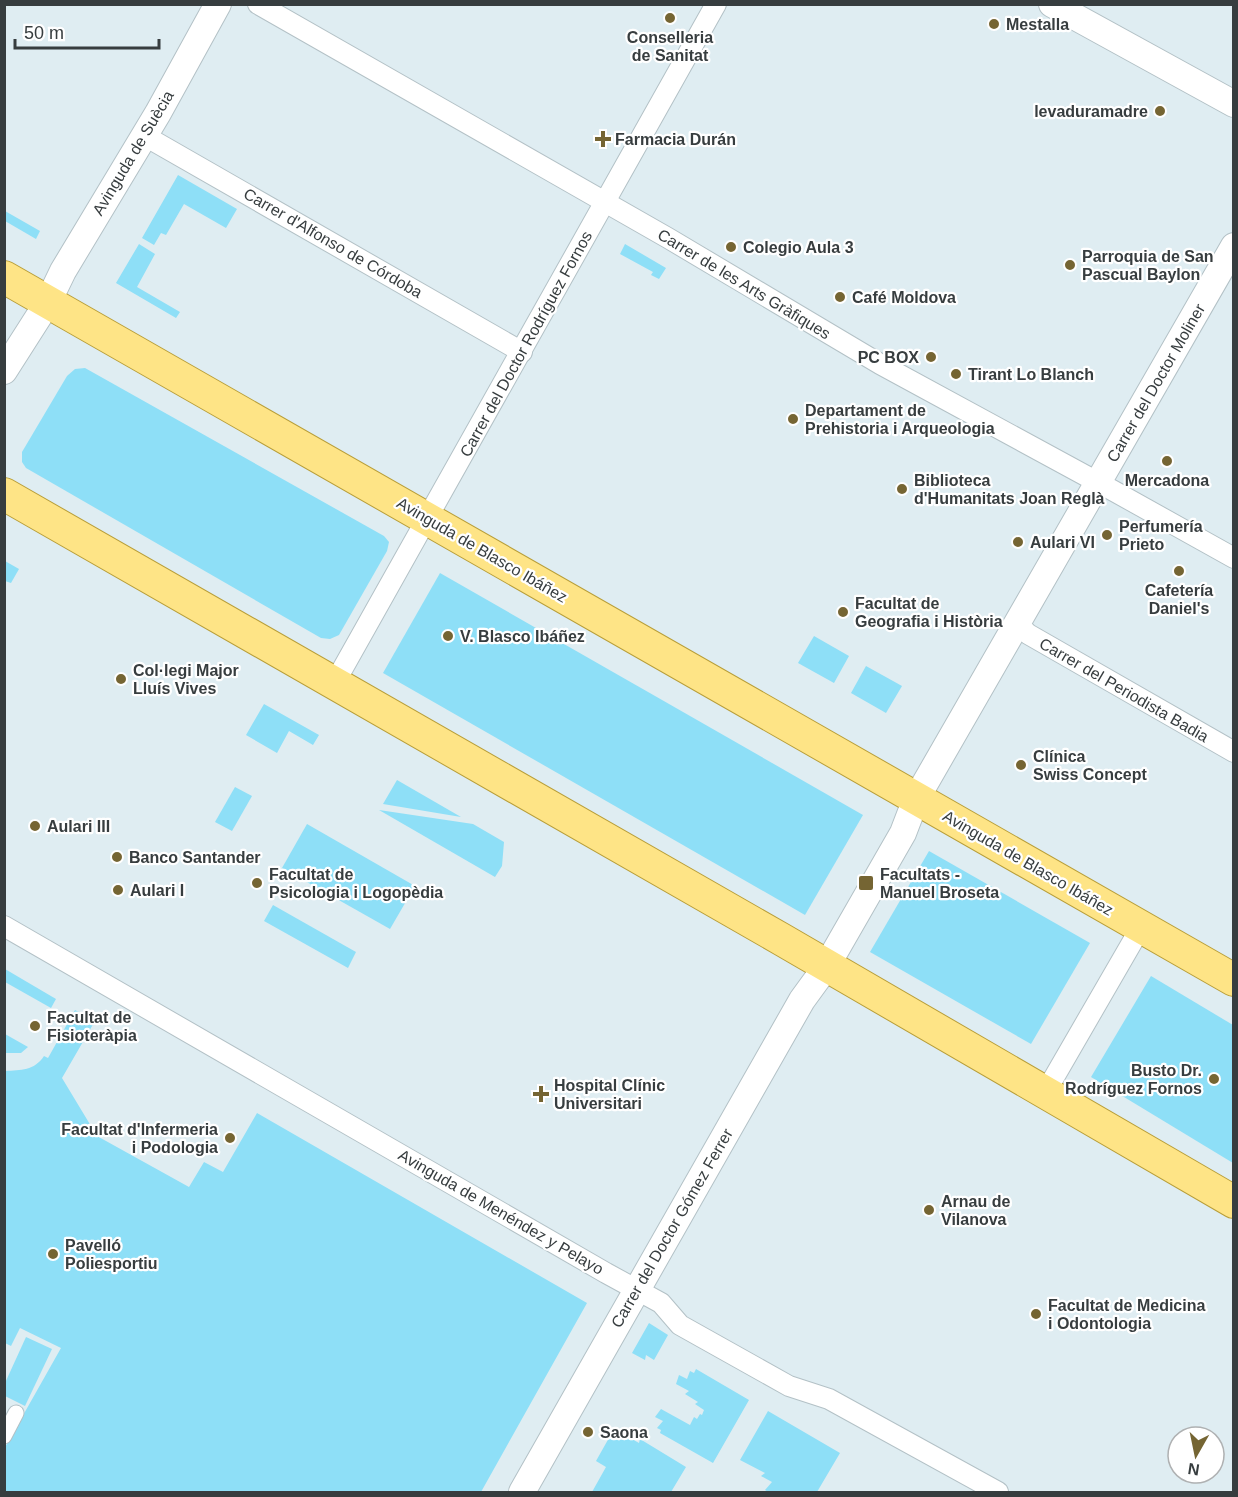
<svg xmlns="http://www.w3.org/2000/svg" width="1238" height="1497" font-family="Helvetica,sans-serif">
<rect width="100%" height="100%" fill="#dfedf2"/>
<g fill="#8edff7">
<polygon points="178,175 237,209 226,228 184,204 166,235 161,233 154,245 142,238"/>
<polygon points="5,211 40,231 36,239 5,221"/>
<polygon points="139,244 155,254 137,287 180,312 176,318 116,283"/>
<polygon points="625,244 666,268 659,279 651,275 653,272 620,254"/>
<polygon points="85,368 384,536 389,542 387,551 339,635 330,639 321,638 26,468 22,462 22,452 67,376 75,369"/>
<polygon points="5,561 19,569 11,583 5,581"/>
<polygon points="440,573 863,815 805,915 383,673"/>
<polygon points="814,636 849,656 834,683 798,663"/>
<polygon points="866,666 902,686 886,713 851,693"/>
<polygon points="264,704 319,735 313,745 289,731 277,753 246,735"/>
<polygon points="397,780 461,817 383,804"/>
<polygon points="235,787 252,796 232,831 215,822"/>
<polygon points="379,810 473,824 504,842 502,866 495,877"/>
<polygon points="307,824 415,886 390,929 282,868"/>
<polygon points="929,851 1090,943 1031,1044 870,952"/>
<polygon points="273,905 356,952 348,968 264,921"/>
<polygon points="5,969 56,999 51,1008 5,982"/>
<polygon points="1151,976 1233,1025 1233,1163 1091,1077"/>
<path d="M75,1010L95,1021L62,1078L97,1136L189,1187L204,1162L223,1172L257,1113L587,1303L481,1492H5L4,1449L61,1348L20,1328L11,1346L5,1343V1071C21,1070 34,1071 44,1056L48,1058Z"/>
<polygon points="5,1034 28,1047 21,1053 5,1053"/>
<polygon points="649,1323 668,1335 654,1360 646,1355 645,1360 632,1353"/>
<polygon points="26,1337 52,1349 25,1406 5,1396 5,1383"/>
<polygon points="696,1369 749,1400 713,1463 660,1433 661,1430 657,1428 663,1421 655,1417 661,1409 690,1425 694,1417 697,1419 700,1414 702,1415 704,1410 695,1404 698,1402 685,1394 689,1391 676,1384 679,1375 687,1379 690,1371 694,1373"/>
<polygon points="768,1411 840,1453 817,1492 768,1492 765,1490 772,1482 761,1476 765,1473 740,1460"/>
<polygon points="614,1429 639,1443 640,1439 686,1467 671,1492 592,1492 606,1467 596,1461"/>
</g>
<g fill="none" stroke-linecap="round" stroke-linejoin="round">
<g stroke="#b3c1c6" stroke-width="17">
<polyline id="pedestrian" points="4,1436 16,1413"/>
</g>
<g stroke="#b3c1c6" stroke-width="22">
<g id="minor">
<polyline points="258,4 668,238 880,364 1112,490 1234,558"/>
<polyline points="145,136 522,352"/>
<polyline points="1018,624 1028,634 1234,752"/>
<polyline points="334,684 716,4"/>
<polyline points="4,926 606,1273 661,1303 680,1325 789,1386 829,1399 998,1492"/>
<polyline points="1045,1093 1141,927"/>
</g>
</g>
<g stroke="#b3c1c6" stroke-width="28">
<g id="tertiary">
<polyline points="1052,4 1234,104"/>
<polyline points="4,371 48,302 63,271 158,113 218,4"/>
<polyline points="522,1492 802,1000 826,967 903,833 916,799 1234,246"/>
</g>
</g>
<g stroke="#b89e39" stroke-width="34">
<g id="primary">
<polyline points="4,277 1234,980"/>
<polyline points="4,494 781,939 1234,1202"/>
</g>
</g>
<use href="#pedestrian" stroke="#fff" stroke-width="15"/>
<use href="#minor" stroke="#fff" stroke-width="20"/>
<use href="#tertiary" stroke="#fff" stroke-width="26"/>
<use href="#primary" stroke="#fee486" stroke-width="32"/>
</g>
<g fill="#756533" stroke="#fff" stroke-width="2">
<circle cx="670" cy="18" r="6"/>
<circle cx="994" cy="24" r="6"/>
<circle cx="1160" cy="111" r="6"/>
<path d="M600 130h6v6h6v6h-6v6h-6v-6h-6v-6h6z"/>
<circle cx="731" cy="247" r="6"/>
<circle cx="1070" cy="265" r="6"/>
<circle cx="840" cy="297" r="6"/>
<circle cx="931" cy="357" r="6"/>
<circle cx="956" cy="374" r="6"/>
<circle cx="793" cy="419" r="6"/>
<circle cx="1167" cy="461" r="6"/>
<circle cx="902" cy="489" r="6"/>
<circle cx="1107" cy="535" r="6"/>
<circle cx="1018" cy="542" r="6"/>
<circle cx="1179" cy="571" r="6"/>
<circle cx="843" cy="612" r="6"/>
<circle cx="448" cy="636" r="6"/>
<circle cx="121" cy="679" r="6"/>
<circle cx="1021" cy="765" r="6"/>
<circle cx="35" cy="826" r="6"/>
<circle cx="117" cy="857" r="6"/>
<circle cx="257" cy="883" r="6"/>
<rect x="858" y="875" width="16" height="16" rx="3"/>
<circle cx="118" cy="890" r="6"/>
<circle cx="35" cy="1026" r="6"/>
<circle cx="1214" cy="1079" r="6"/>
<path d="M538 1085h6v6h6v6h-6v6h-6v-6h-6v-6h6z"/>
<circle cx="230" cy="1138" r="6"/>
<circle cx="929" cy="1210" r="6"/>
<circle cx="53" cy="1254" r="6"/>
<circle cx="1036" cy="1314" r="6"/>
<circle cx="588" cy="1432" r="6"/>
</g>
<g text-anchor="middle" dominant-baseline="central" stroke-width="4.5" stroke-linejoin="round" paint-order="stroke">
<g font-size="16" font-weight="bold" fill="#373d3f" stroke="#fff" text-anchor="start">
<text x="1006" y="24">Mestalla</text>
<text x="670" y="37" text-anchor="middle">Conselleria<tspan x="670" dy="18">de Sanitat</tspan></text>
<text x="1148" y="111" text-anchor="end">levaduramadre</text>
<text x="615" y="139">Farmacia Durán</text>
<text x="743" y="247">Colegio Aula 3</text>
<text x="1082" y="256">Parroquia de San<tspan x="1082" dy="18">Pascual Baylon</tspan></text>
<text x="852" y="297">Café Moldova</text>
<text x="919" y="357" text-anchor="end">PC BOX</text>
<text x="968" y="374">Tirant Lo Blanch</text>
<text x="805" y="410">Departament de<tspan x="805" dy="18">Prehistoria i Arqueologia</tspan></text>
<text x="914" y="480">Biblioteca<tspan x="914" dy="18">d'Humanitats Joan Reglà</tspan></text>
<text x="1167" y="480" text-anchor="middle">Mercadona</text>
<text x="1119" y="526">Perfumería<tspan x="1119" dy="18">Prieto</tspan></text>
<text x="1030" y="542">Aulari VI</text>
<text x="1179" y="590" text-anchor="middle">Cafetería<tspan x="1179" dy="18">Daniel's</tspan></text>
<text x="855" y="603">Facultat de<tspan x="855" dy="18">Geografia i Història</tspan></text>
<text x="460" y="636">V. Blasco Ibáñez</text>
<text x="133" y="670">Col·legi Major<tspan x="133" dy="18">Lluís Vives</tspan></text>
<text x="1033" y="756">Clínica<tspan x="1033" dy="18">Swiss Concept</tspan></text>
<text x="47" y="826">Aulari III</text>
<text x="129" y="857">Banco Santander</text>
<text x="269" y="874">Facultat de<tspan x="269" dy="18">Psicologia i Logopèdia</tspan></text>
<text x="880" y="874">Facultats -<tspan x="880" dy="18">Manuel Broseta</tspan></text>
<text x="130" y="890">Aulari I</text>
<text x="47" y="1017">Facultat de<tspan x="47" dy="18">Fisioteràpia</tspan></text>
<text x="1202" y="1070" text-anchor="end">Busto Dr.<tspan x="1202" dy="18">Rodríguez Fornos</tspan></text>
<text x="554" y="1085">Hospital Clínic<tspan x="554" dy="18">Universitari</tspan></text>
<text x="218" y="1129" text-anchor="end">Facultat d'Infermeria<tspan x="218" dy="18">i Podologia</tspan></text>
<text x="941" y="1201">Arnau de<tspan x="941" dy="18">Vilanova</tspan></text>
<text x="65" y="1245">Pavelló<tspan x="65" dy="18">Poliesportiu</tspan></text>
<text x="1048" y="1305">Facultat de Medicina<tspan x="1048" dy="18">i Odontologia</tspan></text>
<text x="600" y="1432">Saona</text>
</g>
<g font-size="16" fill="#373d3f" stroke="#fff">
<text transform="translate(133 153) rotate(-59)">Avinguda de Suècia</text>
<text transform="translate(333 243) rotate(30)">Carrer d'Alfonso de Córdoba</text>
<text transform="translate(744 284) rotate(31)">Carrer de les Arts Gràfiques</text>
<text transform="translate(526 344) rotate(-61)">Carrer del Doctor Rodríguez Fornos</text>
<text transform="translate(1156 383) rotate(-60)">Carrer del Doctor Moliner</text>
<text transform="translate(482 550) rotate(30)">Avinguda de Blasco Ibáñez</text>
<text transform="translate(1124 690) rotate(30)">Carrer del Periodista Badia</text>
<text transform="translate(1028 863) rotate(30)">Avinguda de Blasco Ibáñez</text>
<text transform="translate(501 1212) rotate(30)">Avinguda de Menéndez y Pelayo</text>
<text transform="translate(672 1228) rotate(-60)">Carrer del Doctor Gómez Ferrer</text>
</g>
</g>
<rect width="1238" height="1497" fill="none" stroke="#373d3f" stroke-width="12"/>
<g transform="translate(1196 1455) rotate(189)"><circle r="28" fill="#ffffff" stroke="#afb1b2" stroke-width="1.5"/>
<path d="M0-4.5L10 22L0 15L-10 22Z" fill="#756533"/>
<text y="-9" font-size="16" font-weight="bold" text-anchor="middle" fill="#373d3f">N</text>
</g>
<path d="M15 39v9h144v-9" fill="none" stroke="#373d3f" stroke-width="3"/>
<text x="24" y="39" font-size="18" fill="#373d3f" stroke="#ffffff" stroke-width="4.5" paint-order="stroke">50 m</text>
</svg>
